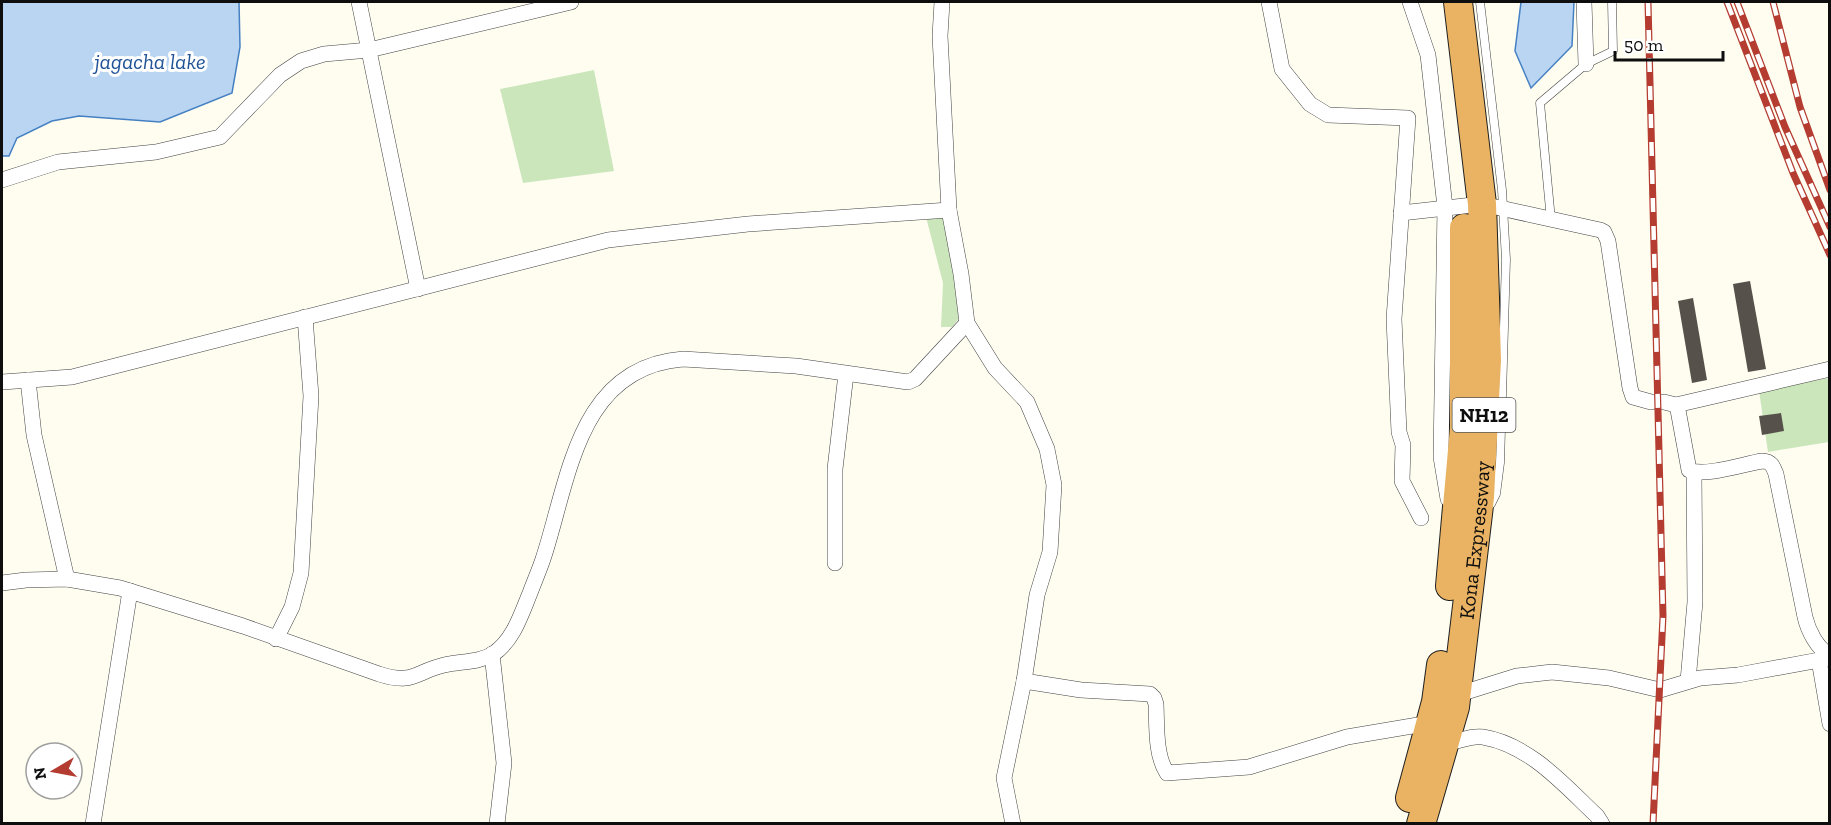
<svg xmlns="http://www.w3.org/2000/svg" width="1831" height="825" font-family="'Zilla Slab',serif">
<rect width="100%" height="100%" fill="#fefdf0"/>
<g fill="#cce6bc">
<polygon points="594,70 614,171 523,183 500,89"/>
<polygon points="948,211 964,312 952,327 941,327 943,283 926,217"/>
<polygon points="1829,378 1829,442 1768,452 1759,391"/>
</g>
<g fill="#b9d5f2" stroke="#4580c3" stroke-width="1.5">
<polygon points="2,2 239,2 240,47 232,93 160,122 79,116 52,121 17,138 9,156 2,156"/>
<polygon points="1521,2 1574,2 1572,46 1531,88 1515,51"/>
</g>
<g fill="#56514b">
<polygon points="1750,281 1766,369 1748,372 1733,284"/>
<polygon points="1693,298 1707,380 1692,383 1678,301"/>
<polygon points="1781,413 1784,431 1762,435 1759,416"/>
</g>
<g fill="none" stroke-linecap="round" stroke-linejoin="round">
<g stroke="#414141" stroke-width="9">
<g id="lane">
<polyline points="1480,2 1502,190 1506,259 1500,463 1496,494 1491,504"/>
<polyline points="1551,220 1540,103 1586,64 1613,51 1612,2"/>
</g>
</g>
<g stroke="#414141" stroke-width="16">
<g id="street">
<polyline points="359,2 418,289"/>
<polyline points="942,2 940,36 949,210"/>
<polyline points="1269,2 1282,69 1310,104 1328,115 1408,118 1394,319 1399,432 1403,445 1402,481 1421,518"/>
<polyline points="1410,2 1428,55 1445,207 1441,457 1448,499"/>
<polyline points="1584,2 1586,64"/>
<polyline points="2,180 58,162 156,152 220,137 280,75 301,61 324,54 369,50 571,2"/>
<polyline points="1401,213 1482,204 1600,230 1604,232 1608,241 1630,388 1633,397 1651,402"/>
<polyline points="28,380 34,435 67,579"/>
<polyline points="2,382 72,377 608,240 748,224 949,210 961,274 967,323 995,368 1027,402 1047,449 1054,485 1050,552 1037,595 1024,681 1004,778 1013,824"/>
<path d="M1664,402L1676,405L1678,410L1689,470C1705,477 1744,464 1762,461C1771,461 1773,466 1776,474L1805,617C1808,630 1817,649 1830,655"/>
<polyline points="1676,405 1830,369"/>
<polyline points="835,563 835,469 846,374"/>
<path d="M2,583L26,580L67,579L120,588L243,626L379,674C413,685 415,672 444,665C460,661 478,663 493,654C513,641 521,615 530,593C534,582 539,571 543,559C569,481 577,367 683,359L796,366L908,382L915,379L967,323"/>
<polyline points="276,639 292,607 301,573 311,396 305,317"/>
<polyline points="492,654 504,763 497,824"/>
<polyline points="1819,660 1830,724"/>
<path d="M1024,681L1081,690L1150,694L1154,698L1156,704C1157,725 1155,755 1167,773L1249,767L1347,737L1430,723"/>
<polyline points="1688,681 1695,602 1694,473"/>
<polyline points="1456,695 1517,676 1552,672 1609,678 1660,690 1700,678 1738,675 1830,658"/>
<path d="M1446,743C1458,742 1471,735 1483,737C1530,745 1564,785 1597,816L1602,824"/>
<polyline points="93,824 130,591"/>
</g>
</g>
<g stroke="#1f1f1f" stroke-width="30">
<g id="highway">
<polyline points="1450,586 1464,428 1464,228"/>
<polyline points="1410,798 1436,702 1441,665"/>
<path id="s1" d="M1421,824L1455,707L1480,497L1487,360L1482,204L1458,2"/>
</g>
</g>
<use href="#lane" stroke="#fff" stroke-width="8"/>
<use href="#street" stroke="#fff" stroke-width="15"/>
<use href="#highway" stroke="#e9b363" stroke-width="28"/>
<g stroke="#b43c30" stroke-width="7">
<g id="rail">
<polyline points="1648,2 1663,616 1653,824"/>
<polyline points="1727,2 1793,173 1830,255"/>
<polyline points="1737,2 1785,127 1830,227"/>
<polyline points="1773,2 1800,107 1830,190"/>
</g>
</g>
<use href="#rail" stroke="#fff" stroke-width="4.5" stroke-dasharray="14" stroke-linecap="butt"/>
</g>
<g text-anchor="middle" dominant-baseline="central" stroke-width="6" stroke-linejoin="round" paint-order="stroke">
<rect fill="#fff" stroke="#565656" stroke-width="1.5" x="1452.5" y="398" width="63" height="34" rx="4.5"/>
<g font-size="20" font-weight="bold" fill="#0e0e0e">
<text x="1484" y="415">NH12</text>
</g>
<g font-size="21" fill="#0e0e0e" stroke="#fff">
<text stroke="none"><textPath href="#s1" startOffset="290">Kona Expressway</textPath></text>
</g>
<g font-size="22" font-style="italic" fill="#215397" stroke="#fff">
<text x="150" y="61">jagacha lake</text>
</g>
</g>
<rect width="1831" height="825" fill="none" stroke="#0e0e0e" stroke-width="6"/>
<g transform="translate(54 771) rotate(260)"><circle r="28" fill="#ffffff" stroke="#9f9f9f" stroke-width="1.5"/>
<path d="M0-4.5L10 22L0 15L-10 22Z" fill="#b43c30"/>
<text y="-9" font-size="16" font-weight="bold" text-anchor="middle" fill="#0e0e0e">N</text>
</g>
<path d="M1615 51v9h108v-9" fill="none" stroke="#0e0e0e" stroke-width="3"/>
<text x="1624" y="51" font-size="18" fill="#0e0e0e" stroke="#ffffff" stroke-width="4.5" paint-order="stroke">50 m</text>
</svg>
